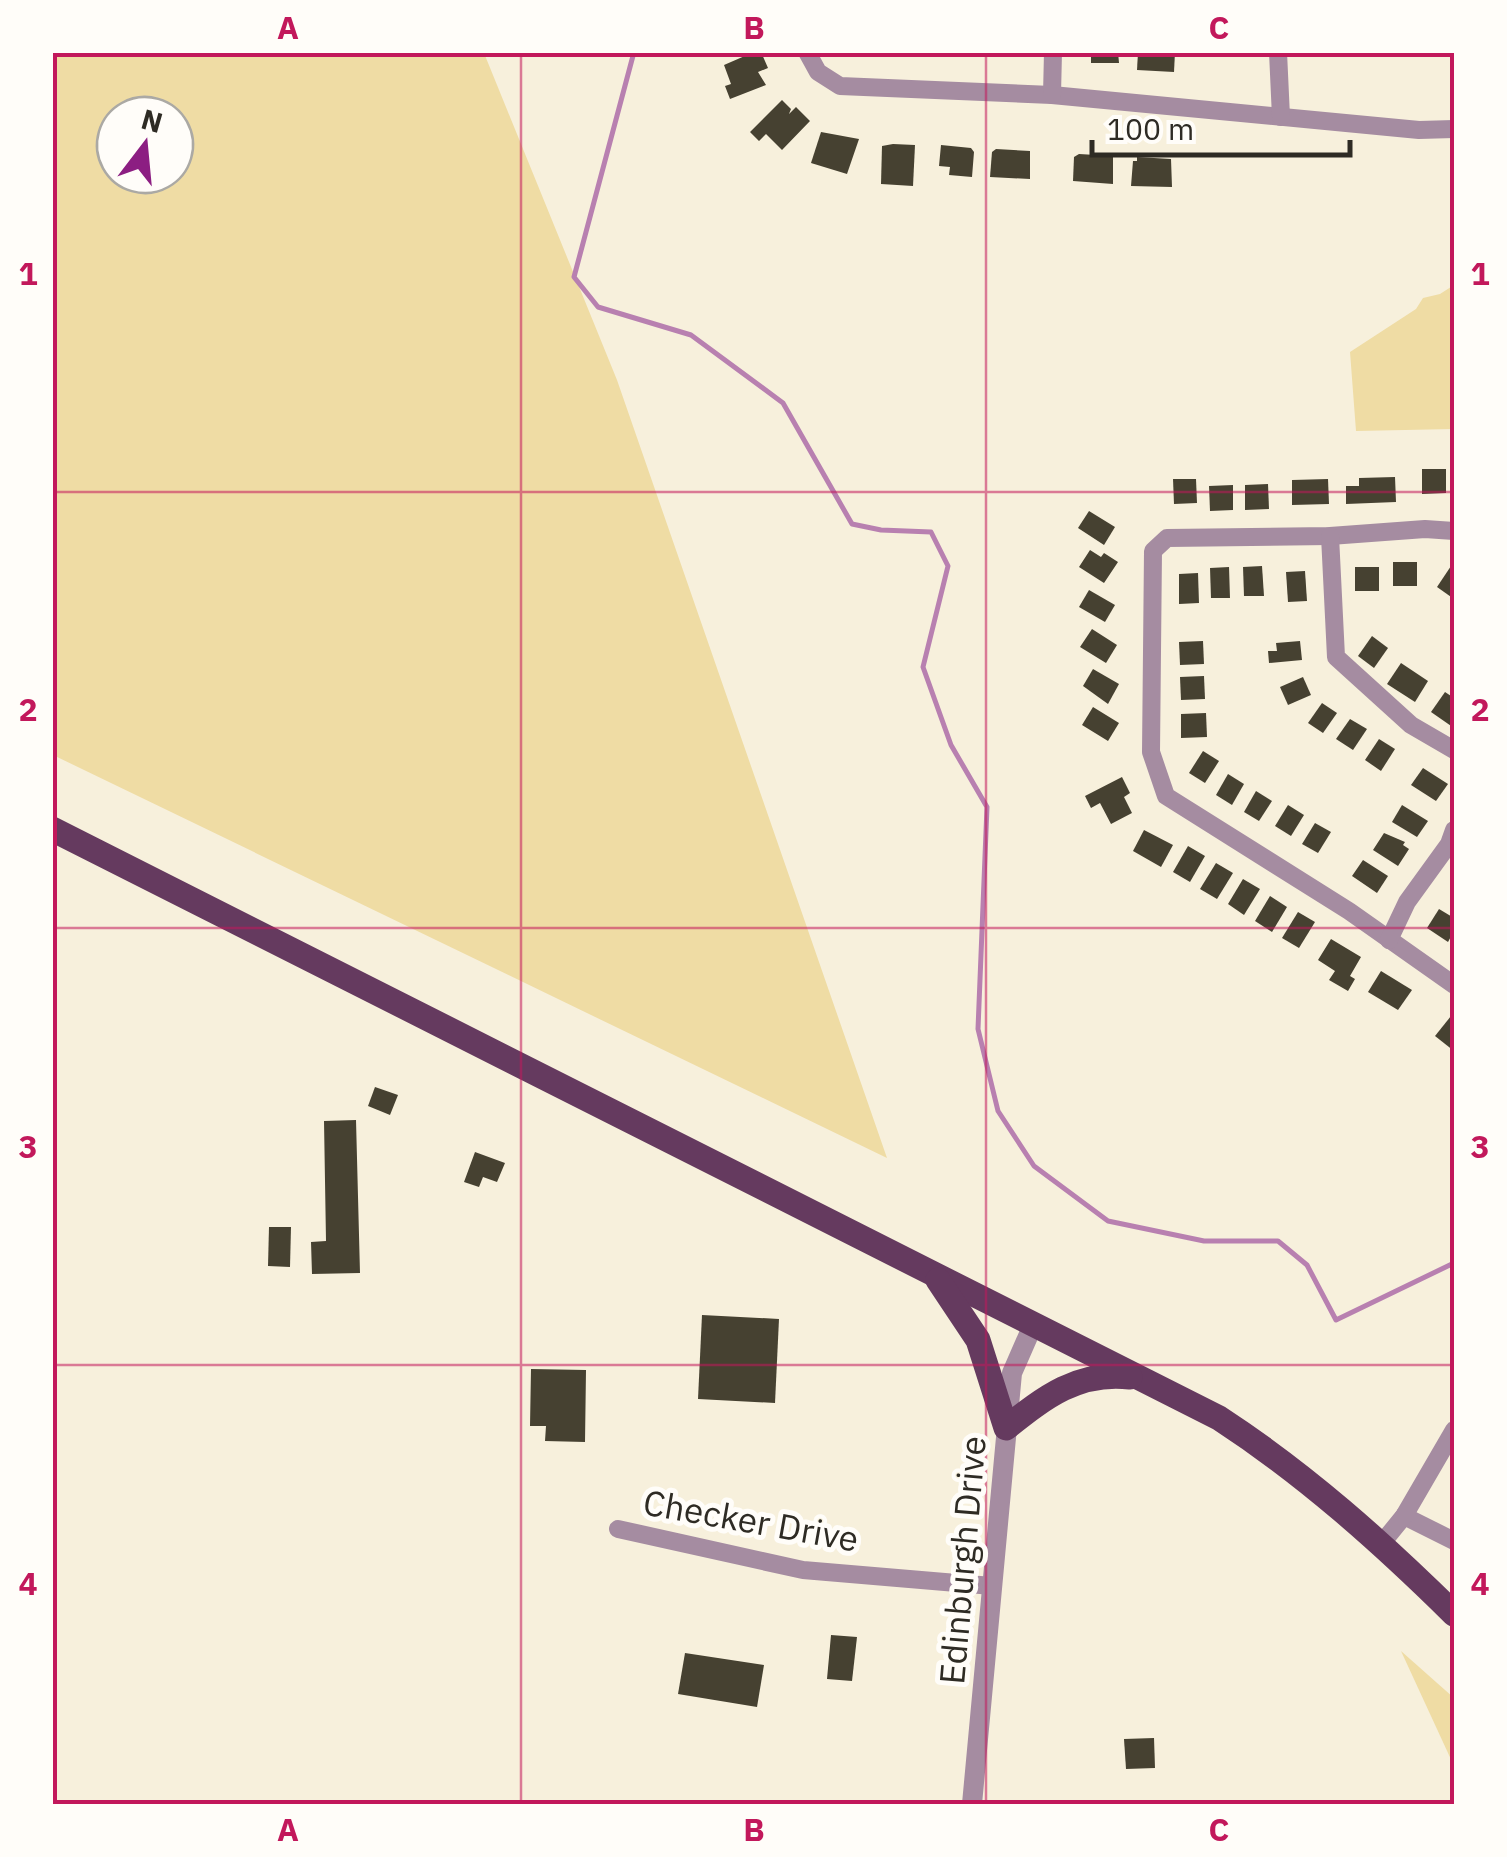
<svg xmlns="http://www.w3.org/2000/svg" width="1507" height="1857" font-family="'IBM Plex Sans',sans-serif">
<rect width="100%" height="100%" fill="#f7f0dc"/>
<g fill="#efdca4" fill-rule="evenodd">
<path d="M52,53H484L617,380L887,1158L53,755ZM115,115H175V175H115Z"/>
<polygon points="1454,285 1454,429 1356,431 1350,352 1416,309 1423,298 1440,294"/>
<polygon points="1401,1651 1454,1698 1454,1766"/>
</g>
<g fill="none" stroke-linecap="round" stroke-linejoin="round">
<polyline stroke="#b880b0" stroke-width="5" points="634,52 574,277 598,307 691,335 783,403 852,524 881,530 931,532 948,566 923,667 951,745 987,807 978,1029 998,1111 1034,1166 1108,1221 1204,1241 1278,1241 1307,1265 1336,1320 1454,1263"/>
</g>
<g fill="#464131">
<polygon points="754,52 761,52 768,68 758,72 766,85 730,99 725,86 731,84 724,65"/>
<polygon points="1091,52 1118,52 1119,63 1091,63"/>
<polygon points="1138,52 1175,52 1174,72 1137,70"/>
<polygon points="782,100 791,109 789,114 796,107 810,121 782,150 766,134 759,141 750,132"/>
<polygon points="821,132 859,139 847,174 811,163"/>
<polygon points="893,144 915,145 913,186 881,184 882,146"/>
<polygon points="941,145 971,148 974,152 972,177 949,175 950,167 939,166"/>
<polygon points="996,149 1030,151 1030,179 990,177 992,152"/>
<polygon points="1079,154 1113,156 1113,184 1073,181 1074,157"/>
<polygon points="1137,157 1171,159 1172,187 1131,186 1133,161 1137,161"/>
<polygon points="1422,469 1446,469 1446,493 1422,494"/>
<polygon points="1395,477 1396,502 1346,504 1346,486 1359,486 1359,478"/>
<polygon points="1173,479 1196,479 1197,503 1174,504"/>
<polygon points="1328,479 1329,504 1292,505 1292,480"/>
<polygon points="1268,484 1269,509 1245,510 1245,485"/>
<polygon points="1233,485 1233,510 1210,511 1209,486"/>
<polygon points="1089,511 1115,527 1104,545 1078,528"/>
<polygon points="1090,550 1101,557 1104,553 1118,562 1104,583 1079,567"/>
<rect x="1393" y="562" width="24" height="24"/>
<polygon points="1262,566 1264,596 1244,596 1243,567"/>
<polygon points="1451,566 1454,569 1454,599 1437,587"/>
<polygon points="1229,567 1230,598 1211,598 1210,568"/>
<rect x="1355" y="567" width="24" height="24"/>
<polygon points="1305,571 1307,601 1288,602 1286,572"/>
<polygon points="1198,573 1199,603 1179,604 1179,574"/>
<polygon points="1089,590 1115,605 1105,622 1079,607"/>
<polygon points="1092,629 1117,645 1106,663 1080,647"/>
<polygon points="1372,636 1388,648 1374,668 1358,656"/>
<polygon points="1203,641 1204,664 1180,665 1179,642"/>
<polygon points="1300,641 1302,660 1269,663 1268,651 1277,651 1276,643"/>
<polygon points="1401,663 1428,681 1415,702 1387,684"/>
<polygon points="1093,669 1119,684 1108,704 1083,686"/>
<polygon points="1204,676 1205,699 1181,700 1180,677"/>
<polygon points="1303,677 1311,695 1288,705 1280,687"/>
<polygon points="1445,692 1454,698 1454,728 1431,712"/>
<polygon points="1322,703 1337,713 1323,733 1308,723"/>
<polygon points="1093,707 1119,723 1108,741 1082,725"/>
<polygon points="1206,713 1207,737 1181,738 1181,714"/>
<polygon points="1350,719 1367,729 1353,750 1336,739"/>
<polygon points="1379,739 1395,749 1381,771 1365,760"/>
<polygon points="1203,751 1219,761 1205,783 1189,773"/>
<polygon points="1423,768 1448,784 1436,801 1411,785"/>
<polygon points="1228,774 1244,784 1232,805 1216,795"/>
<polygon points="1122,777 1130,793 1124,797 1132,813 1111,824 1100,803 1091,808 1085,796"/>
<polygon points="1256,791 1272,801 1259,821 1244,812"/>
<polygon points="1288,805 1304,815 1291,836 1275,826"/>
<polygon points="1402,805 1428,821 1417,837 1392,822"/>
<polygon points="1315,823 1331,832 1318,853 1302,844"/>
<polygon points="1144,830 1173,845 1161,867 1133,851"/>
<polygon points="1384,833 1405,842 1403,845 1409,849 1398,866 1373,850"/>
<polygon points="1188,846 1205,856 1190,882 1173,872"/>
<polygon points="1363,860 1388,876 1377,893 1352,876"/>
<polygon points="1216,863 1233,873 1217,899 1200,889"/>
<polygon points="1243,879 1260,889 1244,915 1228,904"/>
<polygon points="1270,896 1287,907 1272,932 1255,921"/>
<polygon points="1439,909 1454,918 1454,931 1448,942 1427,928"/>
<polygon points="1298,912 1315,922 1299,948 1282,938"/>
<polygon points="1331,939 1361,957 1350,976 1355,979 1348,991 1329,980 1335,971 1318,960"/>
<polygon points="1381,971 1412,990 1398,1010 1368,992"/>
<polygon points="1451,1016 1454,1018 1454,1051 1435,1036"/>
<polygon points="375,1087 398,1095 390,1115 368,1106"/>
<polygon points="356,1120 360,1273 312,1274 311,1242 326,1241 324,1121"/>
<polygon points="475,1152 505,1163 497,1182 483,1177 479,1187 464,1182"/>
<polygon points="269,1227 291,1227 290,1267 268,1266"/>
<polygon points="702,1315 779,1319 775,1403 698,1399"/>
<polygon points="531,1369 586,1370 585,1442 545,1441 546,1426 530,1426"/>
<polygon points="831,1635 857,1637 852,1681 827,1679"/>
<polygon points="685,1653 764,1665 757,1707 678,1694"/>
<polygon points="1154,1738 1155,1768 1126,1769 1124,1739"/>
</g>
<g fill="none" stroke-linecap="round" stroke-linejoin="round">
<g stroke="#a58ca1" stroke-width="18">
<polyline points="807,52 818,72 840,86 1052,95 1419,130 1454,129"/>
<polyline points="1278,52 1281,117"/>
<polyline points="1052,95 1053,52"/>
<polyline points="1454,531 1425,529 1330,536 1167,538 1153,551 1151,752 1166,796 1349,911 1454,985"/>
<polyline points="1330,536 1336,657 1411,725 1454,750"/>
<polyline points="1389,940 1407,902 1449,844 1454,830"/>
<polyline points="1404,1516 1454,1541"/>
<polyline points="618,1529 803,1570 992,1586"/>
<polyline points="1382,1543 1404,1516 1454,1430"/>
</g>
<polyline stroke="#a58ca1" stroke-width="20" points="972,1804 1012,1373 1033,1325"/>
<g stroke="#653a5f" stroke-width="25">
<path d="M52,829L1219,1418C1305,1474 1381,1542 1454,1614"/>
<path d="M938,1280L978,1340L1006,1428C1045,1397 1078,1371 1130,1377"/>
</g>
</g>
<path fill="none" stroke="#c2185b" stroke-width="2.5" stroke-opacity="0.55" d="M521,52V1804M986,52V1804M52,492H1454M52,928H1454M52,1365H1454"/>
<g text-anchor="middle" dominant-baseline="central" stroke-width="10" stroke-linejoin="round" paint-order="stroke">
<g font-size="35" fill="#2e2b24" stroke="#fffdf9">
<text transform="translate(751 1520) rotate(10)">Checker Drive</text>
<text transform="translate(962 1560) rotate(-85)">Edinburgh Drive</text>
</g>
</g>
<rect width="1507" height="1857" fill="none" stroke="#fffdf9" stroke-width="110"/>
<g transform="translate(145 145) rotate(16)"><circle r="48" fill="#fffdf9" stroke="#aba9a4" stroke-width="2.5"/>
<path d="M0-8L18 38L0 25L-18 38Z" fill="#8c1e82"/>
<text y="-15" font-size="28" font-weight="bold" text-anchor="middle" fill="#2e2b24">N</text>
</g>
<path d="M1092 140v15h258v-15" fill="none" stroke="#2e2b24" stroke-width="5"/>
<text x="1107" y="140" font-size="30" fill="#2e2b24" stroke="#fffdf9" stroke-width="8" paint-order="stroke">100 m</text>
<rect x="55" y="55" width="1397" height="1747" fill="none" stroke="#c2185b" stroke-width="4"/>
<g font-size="32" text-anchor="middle" font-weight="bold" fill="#c2185b">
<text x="288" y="39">A</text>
<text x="754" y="39">B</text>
<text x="1219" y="39">C</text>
<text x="28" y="285">1</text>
<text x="1480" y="285">1</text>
<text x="28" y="721">2</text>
<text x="1480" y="721">2</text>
<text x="28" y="1158">3</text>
<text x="1480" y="1158">3</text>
<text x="28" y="1595">4</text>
<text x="1480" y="1595">4</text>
<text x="288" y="1841">A</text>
<text x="754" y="1841">B</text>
<text x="1219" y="1841">C</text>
</g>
</svg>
